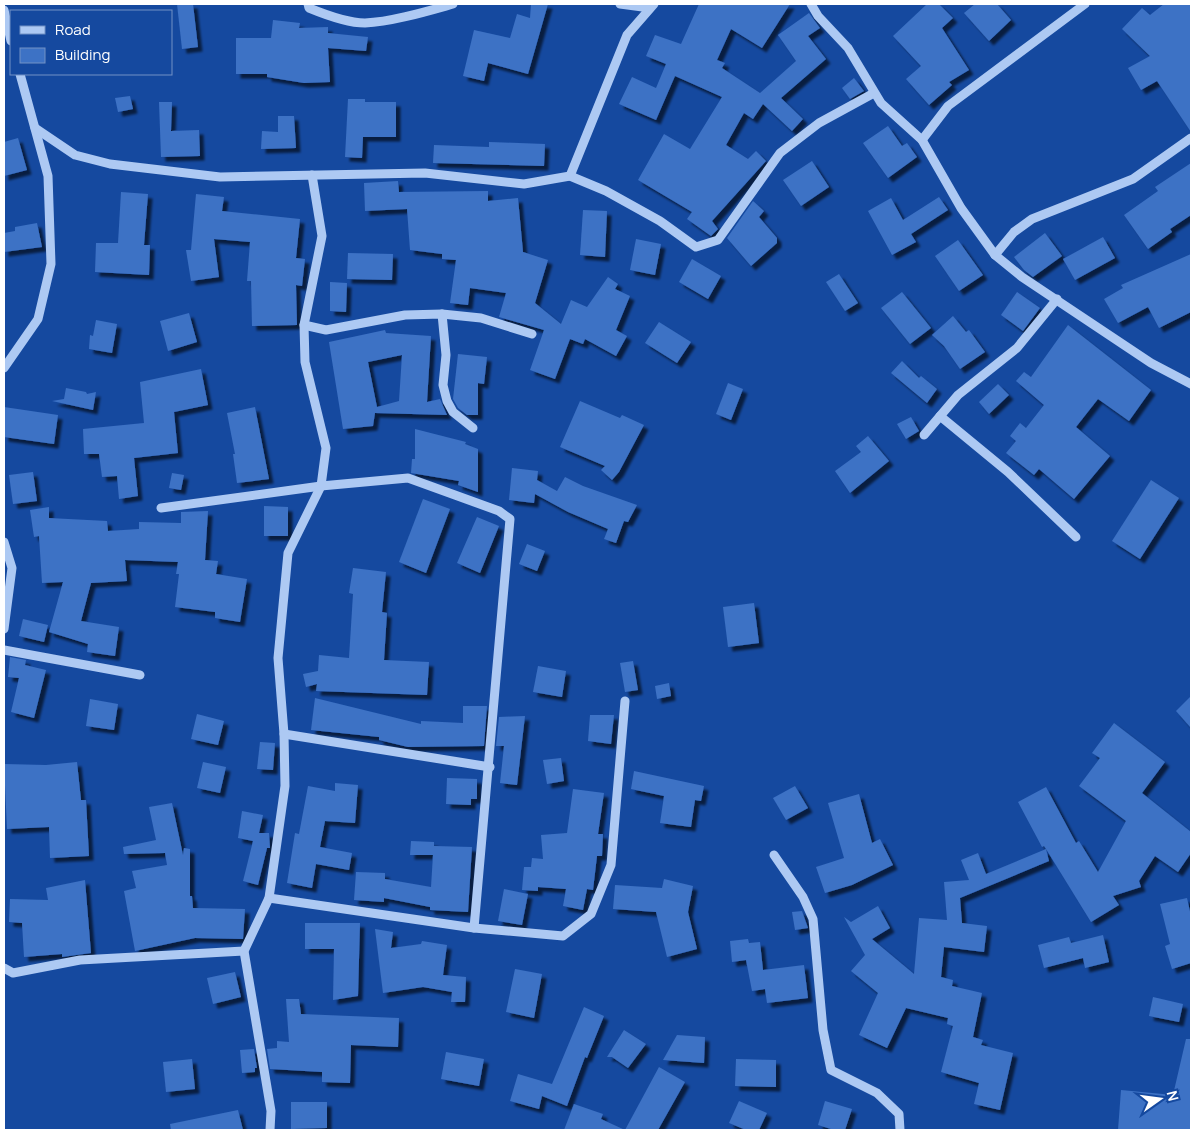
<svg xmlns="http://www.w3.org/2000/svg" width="1195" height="1134" font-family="Manrope,sans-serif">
<defs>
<filter id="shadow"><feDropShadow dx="4.5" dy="4.5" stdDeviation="1" flood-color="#0009"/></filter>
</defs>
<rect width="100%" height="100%" fill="#15499f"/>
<g fill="#3d72c5" fill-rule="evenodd" filter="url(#shadow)">
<polygon points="177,4 193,4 198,47 182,49"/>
<polygon points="531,4 548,4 528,74 488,63 484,81 463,76 474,30 510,38 517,14 530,18"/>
<polygon points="699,4 790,4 762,48 731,29 717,60 725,63 722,68 760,93 796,61 778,35 809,13 820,28 808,36 826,59 781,98 803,119 792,131 763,104 753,119 744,113 726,145 748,159 756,151 766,161 712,221 718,229 711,236 687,219 692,212 638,180 664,134 690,149 722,97 675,76 656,120 619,104 632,77 656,88 666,64 646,56 655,35 681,44"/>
<polygon points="927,4 939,4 953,18 942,28 969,70 949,82 952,85 929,105 906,79 921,66 893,36"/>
<polygon points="975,4 997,4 1011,20 989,41 964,13"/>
<polygon points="1164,4 1191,4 1191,132 1157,81 1141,90 1128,68 1150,56 1122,29 1142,8 1150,15"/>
<polygon points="273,20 300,23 299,28 328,27 328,33 368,37 366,51 328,48 330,82 304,83 267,77 267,74 236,74 236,38 271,38"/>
<polygon points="854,78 864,91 850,99 842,88"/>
<polygon points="130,96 133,109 118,112 115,98"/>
<polygon points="348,99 365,99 365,102 396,102 396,137 363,137 362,158 345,157"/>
<polygon points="159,102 172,102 171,131 199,130 200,156 161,157"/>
<polygon points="278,116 294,116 296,148 261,149 262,131 278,132"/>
<polygon points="888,126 902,146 907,143 917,157 888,178 863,143"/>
<polygon points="18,138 27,170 4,176 4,142"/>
<polygon points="489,142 545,144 544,166 433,163 434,145 489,147"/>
<polygon points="812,161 829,187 801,206 783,180"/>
<polygon points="1191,163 1191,215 1170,229 1172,232 1148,249 1124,215 1158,191 1155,187"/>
<polygon points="398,181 399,192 488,191 488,201 518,198 523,252 548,260 535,303 561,324 571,300 587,307 608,277 618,284 615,289 630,296 616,330 627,336 616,356 585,339 583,344 570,339 555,379 530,370 544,330 499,317 506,293 470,288 468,305 450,303 456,260 442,259 442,254 410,250 407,209 365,211 364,183"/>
<polygon points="121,192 148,194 144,245 150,245 149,275 95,272 96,243 118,243"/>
<polygon points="196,194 224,197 222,211 300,219 296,258 305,259 302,286 296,285 297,325 252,326 251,281 247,281 250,242 214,239 219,277 191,281 186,250 191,250"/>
<polygon points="939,197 948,210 911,234 916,242 892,255 868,211 891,198 903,220"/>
<polygon points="753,201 764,211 759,217 777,238 777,243 751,266 727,238"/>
<polygon points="583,210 607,211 605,257 580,255"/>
<polygon points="37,223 42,247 4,252 4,233 15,231 15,227"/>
<polygon points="1045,233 1062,256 1033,277 1024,270 1014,257"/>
<polygon points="1103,237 1115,258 1075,280 1063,259"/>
<polygon points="636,239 661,244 655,275 630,270"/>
<polygon points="958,240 983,275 959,291 935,256"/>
<polygon points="348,253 393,254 392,280 347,279"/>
<polygon points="1191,254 1191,312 1159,328 1148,307 1118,323 1104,299 1123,288 1121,285"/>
<polygon points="692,259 721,276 708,299 679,282"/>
<polygon points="839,274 858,303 845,311 826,282"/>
<polygon points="330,282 347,283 346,312 330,311"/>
<polygon points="902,292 931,328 910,344 881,308"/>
<polygon points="1017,292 1040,308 1023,331 1001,315"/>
<polygon points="189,313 197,342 168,351 160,321"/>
<polygon points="953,316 966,332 969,330 985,352 960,369 944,346 932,335"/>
<polygon points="96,320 117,324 112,353 89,349 90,335 93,336"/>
<polygon points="659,322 691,342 677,363 645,343"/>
<polygon points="1068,325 1151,390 1129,421 1098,399 1076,427 1110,456 1074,499 1039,469 1034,475 1006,453 1016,441 1010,436 1020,423 1026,428 1044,405 1016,381 1024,372 1031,377"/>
<path d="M385,330L386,333L431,336L427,402L440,399L447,415L375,413L373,426L343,429L329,342ZM402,355L399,401L377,407L368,362Z"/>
<polygon points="458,354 487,357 484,384 478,383 478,415 467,415 458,408 453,399"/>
<polygon points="902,361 919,378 921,376 937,389 927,403 891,373"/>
<polygon points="201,369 208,405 174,412 178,453 134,458 138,496 119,499 117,476 102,477 99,454 84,454 83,429 144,423 140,382"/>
<polygon points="728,383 743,389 731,420 716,414"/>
<polygon points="998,384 1009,395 989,414 979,402"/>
<polygon points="66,388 86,392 87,394 96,392 93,410 52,401 64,399"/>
<polygon points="580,401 620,418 622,415 644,425 619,472 612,480 601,470 605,466 560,447"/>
<polygon points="4,407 58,415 54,444 4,437"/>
<polygon points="255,407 269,479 237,483 233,454 235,454 227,413"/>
<polygon points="911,417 919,431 906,439 897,424"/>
<polygon points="415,429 466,442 465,444 478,449 478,492 458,485 459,481 411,473 412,459 415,459"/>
<polygon points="868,436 889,461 850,493 835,471 861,452 856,446"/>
<polygon points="512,468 538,471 537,480 557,491 565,477 583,486 637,505 628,522 624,521 616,543 604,539 608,529 568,512 535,494 534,503 509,500"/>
<polygon points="33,472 37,501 13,504 9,475"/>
<polygon points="172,473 184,475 181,490 169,488"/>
<polygon points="1151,480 1179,498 1140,559 1112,541"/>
<polygon points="423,499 450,509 426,573 399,562"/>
<polygon points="264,506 288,507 288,536 264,536"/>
<polygon points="49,507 49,518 107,521 108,531 139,529 139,522 181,523 181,512 208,511 205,560 218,561 216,574 247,579 240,622 215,618 215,612 175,607 179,574 176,574 178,562 125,560 127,581 91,583 81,621 119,627 115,656 87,652 88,644 49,632 63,582 42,583 39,536 34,537 30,510"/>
<polygon points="477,517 499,526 480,573 457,563"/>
<polygon points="527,544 545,551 537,571 519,564"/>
<polygon points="353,568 386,572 382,612 387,613 384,660 429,662 427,695 316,691 317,684 306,687 303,674 318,671 319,655 349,658 353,594 349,593"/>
<polygon points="754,603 759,643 728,647 723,607"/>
<polygon points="23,619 48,625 44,642 19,636"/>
<polygon points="10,657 26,660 25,665 46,670 34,718 11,712 19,678 8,677"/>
<polygon points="633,661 638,690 625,692 620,663"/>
<polygon points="538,666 566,671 562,697 533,692"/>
<polygon points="669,683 671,696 657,699 655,686"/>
<polygon points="1191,696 1191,728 1176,711"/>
<polygon points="315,698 421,724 421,721 463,723 463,706 487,706 484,746 408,747 379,740 379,737 311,730"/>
<polygon points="90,699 118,704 114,730 86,726"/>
<polygon points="197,714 224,721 218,745 191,739"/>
<polygon points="590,715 614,715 611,744 588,741"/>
<polygon points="525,716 517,785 500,783 504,746 496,746 499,717"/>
<polygon points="1114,723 1165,762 1142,793 1191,832 1191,853 1178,872 1155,856 1139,881 1141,887 1113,896 1119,905 1091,922 1046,849 1049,861 960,898 962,923 987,926 984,952 944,947 941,977 953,980 952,986 982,993 973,1037 983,1040 981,1045 1013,1053 1000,1110 974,1104 979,1083 941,1072 953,1026 947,1024 948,1018 906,1008 887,1048 859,1035 878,993 851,971 865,955 844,917 851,922 878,906 890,928 872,939 914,974 919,918 947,920 944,882 969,880 961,860 978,853 986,874 1046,849 1044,846 1042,847 1018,802 1046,787 1076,843 1079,841 1098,872 1126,821 1079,786 1100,758 1092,753"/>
<polygon points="260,742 275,743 273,770 257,769"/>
<polygon points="561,758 564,781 547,784 543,760"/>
<polygon points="77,762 81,800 86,800 89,856 50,858 49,827 7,829 4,764 46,765"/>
<polygon points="203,762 226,767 220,793 197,788"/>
<polygon points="634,771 704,786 701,801 695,800 691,827 660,823 664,796 631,789"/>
<polygon points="447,778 477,779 477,799 471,799 471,805 446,804"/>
<polygon points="335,783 358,785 355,823 325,821 320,847 352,853 349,870 316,864 312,888 287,883 295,833 299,834 308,786 335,791"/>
<polygon points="795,786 808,808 786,820 773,798"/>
<polygon points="573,789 604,793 598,834 603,834 602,856 597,856 593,890 587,889 583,910 563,906 566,889 538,887 538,891 522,890 524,867 531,867 532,858 543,859 541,835 567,833"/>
<polygon points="859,794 872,843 880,839 893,865 852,885 825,893 816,867 844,858 828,803"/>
<polygon points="172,803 183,855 184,848 190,849 190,896 192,896 193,908 245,909 243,939 195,938 135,951 124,891 136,888 132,871 167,865 165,853 124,854 123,847 156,840 149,807"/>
<polygon points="242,811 263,815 259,833 269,833 270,848 267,848 258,885 243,881 253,841 238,838"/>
<polygon points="411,841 434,842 434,846 472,847 468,912 430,910 430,907 384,898 384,902 354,900 356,872 385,873 385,879 431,887 433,855 410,855"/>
<polygon points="664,879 693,886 688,912 697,949 667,957 656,912 613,909 615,885 662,888"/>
<polygon points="85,880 91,953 62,957 62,954 24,957 22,923 9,922 10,899 48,900 46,888"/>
<polygon points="504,889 528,894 522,925 498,921"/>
<polygon points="1187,898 1191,916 1191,963 1172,969 1165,946 1170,944 1160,904"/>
<polygon points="802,911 808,928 795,930 792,912"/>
<polygon points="305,923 360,923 358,996 333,1000 334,949 305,949"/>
<polygon points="375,929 393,932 391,948 421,944 422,941 447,945 443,975 466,977 465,1002 451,1002 452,992 423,987 383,993"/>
<polygon points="1103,935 1109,962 1085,968 1083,958 1044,968 1038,945 1069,937 1071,943"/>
<polygon points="748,939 749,943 760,942 763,970 804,965 808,998 767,1003 765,989 752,991 746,960 732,962 730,941"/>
<polygon points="515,969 542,974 534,1018 506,1012"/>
<polygon points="235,972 241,997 213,1004 207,978"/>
<polygon points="1153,997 1183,1004 1179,1022 1149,1016"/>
<polygon points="286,999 299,999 301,1014 399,1018 398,1047 351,1045 350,1083 322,1082 322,1072 270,1069 267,1049 277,1048 277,1041 289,1042"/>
<polygon points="584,1007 604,1016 587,1058 585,1057 567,1106 542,1096 539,1109 510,1101 518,1074 552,1084"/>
<polygon points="624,1030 646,1044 628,1068 612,1057 607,1057"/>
<polygon points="677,1035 705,1037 704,1063 663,1060"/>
<polygon points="1186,1039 1191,1039 1191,1130 1118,1130 1121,1090 1173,1095"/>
<polygon points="254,1049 257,1068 255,1068 255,1072 242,1073 240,1050"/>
<polygon points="446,1052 484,1059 479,1086 441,1079"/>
<polygon points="192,1059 195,1089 166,1092 163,1062"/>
<polygon points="736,1059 776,1060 776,1087 735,1086"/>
<polygon points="659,1067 685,1082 658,1130 564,1130 574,1104 603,1114 601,1119 625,1130"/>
<polygon points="739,1101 767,1113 759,1130 746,1130 729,1123"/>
<polygon points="825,1101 852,1109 845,1130 834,1130 818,1125"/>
<polygon points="291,1102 327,1102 327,1128 291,1129"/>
<polygon points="238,1110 243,1130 171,1130 170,1124"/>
</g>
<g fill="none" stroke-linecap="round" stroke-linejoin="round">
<g stroke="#adc9f3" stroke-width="9">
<path d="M308,4L309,8C326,15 347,23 365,23C391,22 428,11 453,4"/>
<polyline points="620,4 650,8"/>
<polyline points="811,4 818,16 848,48 881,103 922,140 961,208 995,255 1022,277 1151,363 1191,384"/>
<polyline points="4,10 11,41"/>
<polyline points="35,128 75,155 110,164 220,177 425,173 524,184 570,176 606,191 660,221 696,247 718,240 780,153 819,123 874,93"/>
<polyline points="922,140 948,106 1085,4"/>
<polyline points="570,176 627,35 654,4"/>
<polyline points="995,255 1014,232 1032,219 1133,179 1191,138"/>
<polyline points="442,314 446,355 443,385 447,401 453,412 473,428"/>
<polyline points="304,325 326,330 405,315 442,314 481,318 532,334"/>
<polyline points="4,368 38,319 51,264 48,176 20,74"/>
<polyline points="940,416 1008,472 1076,537"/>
<polyline points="924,435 958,395 1017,348 1057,299"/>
<polyline points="161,508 321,486 408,478 499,511 510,519 474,928"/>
<polyline points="4,542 12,568 4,629"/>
<polyline points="4,650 140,675"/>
<polyline points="284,734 490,767"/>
<polyline points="774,855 803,897 813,919 823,1030 831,1070 877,1093 899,1114 900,1130"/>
<polyline points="269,898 474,928 563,936 591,914 611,865 625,701"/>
<polyline points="4,968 13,973 80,960 244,951"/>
<polyline points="270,1130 271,1111 244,951 269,898 285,786 284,734 278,658 288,553 321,486 326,448 305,362 304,325 322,236 312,175"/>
</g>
</g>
<rect width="1195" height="1134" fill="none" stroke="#ffffff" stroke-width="10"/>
<rect x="10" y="10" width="162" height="65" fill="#15499f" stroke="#7392c5"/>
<rect x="20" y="26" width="25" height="8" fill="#adc9f3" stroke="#7392c5"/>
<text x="55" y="35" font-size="15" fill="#ffffff">Road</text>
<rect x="20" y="48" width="25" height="15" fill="#3d72c5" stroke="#7392c5"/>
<text x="55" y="60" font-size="15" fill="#ffffff">Building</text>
<g transform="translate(1160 1099) rotate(76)" stroke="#15499f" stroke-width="4" paint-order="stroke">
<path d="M0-4L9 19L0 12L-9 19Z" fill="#ffffff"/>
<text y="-8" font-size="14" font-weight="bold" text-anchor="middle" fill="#ffffff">N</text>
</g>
</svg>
